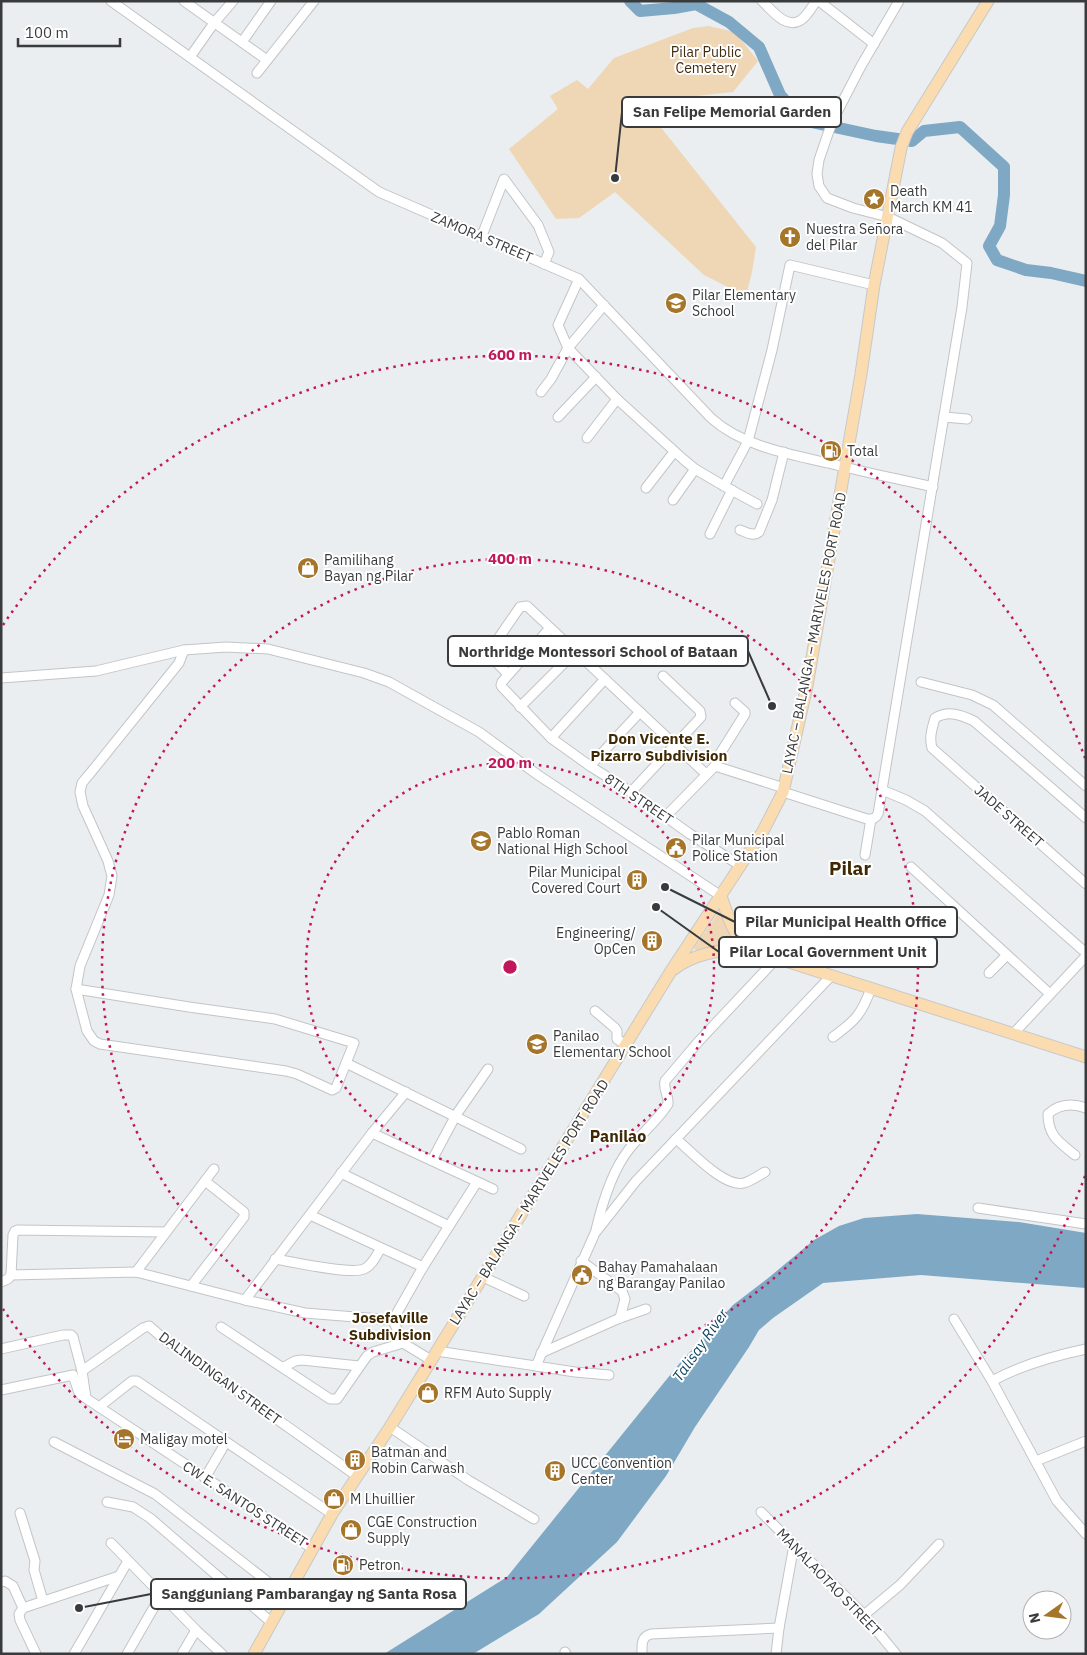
<svg xmlns="http://www.w3.org/2000/svg" width="1087" height="1655" font-family="'IBM Plex Sans',sans-serif">
<rect width="100%" height="100%" fill="#eaeef0"/>
<g fill="#efd6b4">
<polygon points="708,26 735,32 758,61 733,92 668,99 651,115 756,247 752,272 746,296 704,275 615,192 579,218 556,219 509,149 558,109 550,96 577,80 588,89 614,58 693,28"/>
<polygon points="722,907 728,932 742,947 697,952 694,948"/>
</g>
<polygon fill="#7ea8c3" points="917,1214 1019,1222 1086,1233 1086,1288 921,1275 823,1283 773,1318 759,1330 749,1347 695,1427 666,1476 617,1542 539,1614 473,1654 384,1654 507,1577 679,1364 733,1305 767,1279 814,1240 839,1226 864,1218"/>
<g fill="none" stroke-linecap="round" stroke-linejoin="round">
<polyline stroke="#7ea8c3" stroke-width="12" points="630,1 640,11 674,8 696,4 729,22 759,47 780,95 802,120 876,136 912,141 924,131 960,127 1004,167 1004,195 1000,226 989,246 997,260 1026,270 1051,273 1086,281"/>
<g stroke="#c2c5c7" stroke-width="11">
<g id="minor">
<path d="M111,1L379,192L579,279L711,418C742,446 788,454 828,463C863,472 898,479 933,487"/>
<polyline points="184,1 267,60"/>
<path d="M762,1C772,10 786,30 801,20C807,16 812,7 816,1"/>
<polyline points="819,1 874,44"/>
<polyline points="242,42 271,1"/>
<polyline points="190,57 214,23 233,1"/>
<polyline points="257,73 314,1"/>
<polyline points="481,238 504,179 538,225 549,252 544,264"/>
<polyline points="579,279 558,325 568,348 617,399 683,459 695,469 724,486"/>
<polyline points="541,392 551,379 568,348 604,305"/>
<polyline points="558,417 596,377"/>
<polyline points="944,417 967,419"/>
<polyline points="587,438 617,399"/>
<polyline points="646,488 674,452"/>
<polyline points="673,500 695,469"/>
<polyline points="757,504 724,486 748,441 772,350 790,265 874,285"/>
<path d="M740,530C746,532 753,537 759,532L772,500L784,452"/>
<polyline points="710,534 732,490"/>
<polyline points="550,628 502,682 501,685 502,687 551,738 590,766 631,792 690,834 741,866"/>
<polyline points="184,650 179,663 92,771 82,783 80,792 83,806 108,861 112,876 109,895 80,966 76,989 87,1031 94,1041 100,1044 286,1071 297,1074 332,1090 336,1088 346,1063 521,1149"/>
<polyline points="508,674 492,658 491,649 520,607 527,606 706,774"/>
<polyline points="1,678 96,671 184,650 226,647 268,649 364,673 389,682 479,732 538,775 721,896"/>
<polyline points="921,682 972,695 993,705 1086,786"/>
<polyline points="520,707 575,652"/>
<polyline points="551,738 605,679"/>
<polyline points="590,766 640,712"/>
<polyline points="715,766 784,788"/>
<polyline points="882,790 906,800 925,811 1086,953"/>
<polyline points="631,792 701,717 700,711 663,676"/>
<path d="M783,792L867,819C872,820 875,819 878,814L962,307L967,263L942,243L888,217L853,208L827,198L819,186L817,174L819,160L832,122L861,66L899,1"/>
<polyline points="666,816 715,766 718,757 745,714 745,712 735,703"/>
<path d="M1086,818L974,721C961,715 949,710 935,718C932,729 929,737 932,748L1086,884"/>
<polyline points="865,855 871,819"/>
<polyline points="911,867 1050,994"/>
<polyline points="989,973 1007,955"/>
<polyline points="76,989 189,1007 275,1019 354,1043 346,1063"/>
<polyline points="595,1011 615,1028 617,1031 617,1039 626,1045"/>
<polyline points="1014,1033 1086,956"/>
<path d="M833,1037C855,1021 862,1014 871,988"/>
<polyline points="372,1133 493,1189"/>
<path d="M676,1139C691,1151 724,1188 744,1183C751,1181 758,1176 765,1172"/>
<path d="M1075,1155C1059,1142 1048,1136 1048,1114C1059,1104 1072,1103 1086,1108"/>
<polyline points="432,1160 456,1115 488,1069"/>
<polyline points="341,1173 449,1226"/>
<polyline points="978,1208 1086,1224"/>
<polyline points="310,1215 423,1267"/>
<path d="M596,1230C602,1204 613,1169 630,1148C642,1133 658,1120 668,1104C669,1096 663,1089 665,1081L699,1041L776,959"/>
<polyline points="165,1232 18,1230 15,1231 13,1235 11,1275 136,1272 245,1300 305,1313 393,1320 403,1343 431,1360"/>
<path d="M275,1259C294,1262 349,1275 364,1269C372,1266 377,1254 381,1248"/>
<polyline points="581,1261 622,1291 625,1299 620,1318"/>
<polyline points="136,1272 214,1169"/>
<polyline points="483,1277 524,1296"/>
<polyline points="1,1282 8,1279 11,1275"/>
<polyline points="191,1286 244,1217 244,1212 205,1181"/>
<polyline points="245,1300 372,1133 406,1092"/>
<polyline points="954,1319 992,1381 1057,1501 1086,1534"/>
<polyline points="393,1320 423,1267 477,1182"/>
<polyline points="221,1327 327,1397 330,1399 337,1399 367,1356 373,1352 403,1343"/>
<polyline points="1,1349 63,1335 71,1335 73,1337 82,1371 86,1398"/>
<polyline points="437,1351 575,1372 609,1375"/>
<polyline points="541,1353 620,1318 646,1309"/>
<polyline points="536,1366 595,1233 636,1181 832,975"/>
<polyline points="284,1367 295,1361 302,1360 359,1366"/>
<polyline points="82,1371 143,1328 149,1326 164,1339 357,1476"/>
<path d="M992,1381C1021,1365 1053,1356 1086,1349"/>
<polyline points="1,1390 73,1375 79,1393 81,1395 313,1549"/>
<polyline points="99,1407 132,1381 137,1381 332,1514"/>
<polyline points="390,1427 468,1480 534,1519"/>
<polyline points="54,1442 155,1494 286,1596"/>
<polyline points="1036,1461 1086,1441"/>
<polyline points="205,1478 226,1442"/>
<polyline points="107,1502 133,1507 150,1518 271,1622"/>
<polyline points="761,1512 864,1615 896,1654"/>
<polyline points="20,1513 35,1561 34,1570 43,1601"/>
<polyline points="111,1543 196,1630 222,1654"/>
<polyline points="1,1582 5,1581 13,1586 23,1608"/>
<polyline points="864,1615 900,1585 939,1544"/>
<polyline points="565,1652 566,1654"/>
<polyline points="36,1654 20,1620 19,1614 23,1608 119,1576"/>
<polyline points="74,1654 128,1561"/>
<polyline points="127,1654 161,1595"/>
<polyline points="182,1654 196,1630"/>
<path d="M642,1654C642,1644 641,1637 651,1634L779,1628"/>
<polyline points="776,1654 779,1628 794,1545"/>
</g>
</g>
<g stroke="#c8c8c8" stroke-width="13">
<g id="major">
<path d="M721,896C729,919 731,930 748,949"/>
<path d="M674,969C695,953 722,949 748,949L1086,1057"/>
<polyline points="254,1654 332,1514 390,1427 437,1351 671,971 763,831 783,792 807,686 861,374 874,285 901,148 907,132 988,1"/>
</g>
</g>
<use href="#minor" stroke="#fff" stroke-width="9"/>
<use href="#major" stroke="#fadcb0" stroke-width="11"/>
</g>
<g fill="none" stroke="#c2185b" stroke-width="2.5" stroke-dasharray="2.5 5">
<circle cx="510" cy="967" r="204"/>
<circle cx="510" cy="967" r="408"/>
<path d="M1085 1176A612 612 0 0 1 3 1309M3 625A612 612 0 0 1 1085 758"/>
</g>
<defs>
<g id="sight-disc" transform="scale(1.125)"><circle r="9.5" fill="#a5752a" stroke="#fff"/><path d="M0-6L1.8-2.2L6-1.7L2.9 1.2L3.7 5.4L0 3.3L-3.7 5.4L-2.9 1.2L-6-1.7L-1.8-2.2Z" fill="#fff"/></g>
<g id="church-disc" transform="scale(1.125)"><circle r="9.5" fill="#a5752a" stroke="#fff"/><path d="M-1.2-6h2.4v3.5h3.3v2.4h-3.3V6h-2.4V-.1h-3.3v-2.4h3.3Z" fill="#fff"/></g>
<g id="school-disc" transform="scale(1.125)"><circle r="9.5" fill="#a5752a" stroke="#fff"/><path d="M0-5L7-2L0 1L-7-2ZM-4 1L0 2.5L4 1V4Q0 6-4 4Z" fill="#fff"/></g>
<g id="fuel-disc" transform="scale(1.125)"><circle r="9.5" fill="#a5752a" stroke="#fff"/><path d="M-5.5-6h7V0h2V4h1.3V-2.5L3-4.5l.8-.8L6-3V5H2.5V1h-1V6h-7ZM-4.2-4.7v3.2H.2V-4.7Z" fill="#fff"/></g>
<g id="shop-disc" transform="scale(1.125)"><circle r="9.5" fill="#a5752a" stroke="#fff"/><path d="M-5-2.5h2.3a2.7 3.5 0 0 1 5.4 0H5L5.5 6h-11ZM-1.5-2.5h3a1.5 2.3 0 0 0-3 0Z" fill="#fff"/></g>
<g id="civic-disc" transform="scale(1.125)"><circle r="9.5" fill="#a5752a" stroke="#fff"/><path d="M-.6-6.5H3V-4.5H.6V-3L4-1V1h2V6H-6V1h2V-1L-.6-3ZM-1.2 2.5V6h2.4V2.5Z" fill="#fff"/></g>
<g id="building-disc" transform="scale(1.125)"><circle r="9.5" fill="#a5752a" stroke="#fff"/><path d="M-4-6H4V6H1V3H-1V6H-4ZM-2.5-4.3h1.7v1.8h-1.7ZM.8-4.3h1.7v1.8H.8ZM-2.5-1h1.7V.8h-1.7ZM.8-1h1.7V.8H.8Z" fill="#fff"/></g>
<g id="hotel-disc" transform="scale(1.125)"><circle r="9.5" fill="#a5752a" stroke="#fff"/><path d="M-6-4.5h1.5V1H6V5H4.5V3h-9V5H-6ZM-4 0a1.8 1.8 0 1 1 3.6 0ZM.5 0V-2.5h3Q6-2.5 6 0Z" fill="#fff"/></g>
</defs>
<g fill-rule="evenodd">
<use href="#sight-disc" x="874" y="199"/>
<use href="#church-disc" x="790" y="237"/>
<use href="#school-disc" x="676" y="303"/>
<use href="#fuel-disc" x="831" y="451"/>
<use href="#shop-disc" x="308" y="568"/>
<use href="#school-disc" x="481" y="841"/>
<use href="#civic-disc" x="676" y="848"/>
<use href="#building-disc" x="637" y="880"/>
<use href="#building-disc" x="652" y="941"/>
<use href="#school-disc" x="537" y="1044"/>
<use href="#civic-disc" x="582" y="1275"/>
<use href="#shop-disc" x="428" y="1393"/>
<use href="#hotel-disc" x="124" y="1439"/>
<use href="#building-disc" x="355" y="1460"/>
<use href="#building-disc" x="555" y="1471"/>
<use href="#shop-disc" x="334" y="1499"/>
<use href="#shop-disc" x="351" y="1530"/>
<use href="#fuel-disc" x="343" y="1565"/>
</g>
<g text-anchor="middle" dominant-baseline="central" stroke-width="4" stroke-linejoin="round" paint-order="stroke">
<g font-size="14" fill="#412c0d" stroke="#fff">
<text x="706" y="52">Pilar Public<tspan x="706" dy="16">Cemetery</tspan></text>
</g>
<g font-size="14" fill="#393a3b" stroke="#fff" text-anchor="start">
<text x="890" y="191">Death<tspan x="890" dy="16">March KM 41</tspan></text>
<text x="806" y="229">Nuestra Señora<tspan x="806" dy="16">del Pilar</tspan></text>
<text x="692" y="295">Pilar Elementary<tspan x="692" dy="16">School</tspan></text>
<text x="847" y="451">Total</text>
<text x="324" y="560">Pamilihang<tspan x="324" dy="16">Bayan ng Pilar</tspan></text>
<text x="497" y="833">Pablo Roman<tspan x="497" dy="16">National High School</tspan></text>
<text x="692" y="840">Pilar Municipal<tspan x="692" dy="16">Police Station</tspan></text>
<text x="621" y="872" text-anchor="end">Pilar Municipal<tspan x="621" dy="16">Covered Court</tspan></text>
<text x="636" y="933" text-anchor="end">Engineering/<tspan x="636" dy="16">OpCen</tspan></text>
<text x="553" y="1036">Panilao<tspan x="553" dy="16">Elementary School</tspan></text>
<text x="598" y="1267">Bahay Pamahalaan<tspan x="598" dy="16">ng Barangay Panilao</tspan></text>
<text x="444" y="1393">RFM Auto Supply</text>
<text x="140" y="1439">Maligay motel</text>
<text x="371" y="1452">Batman and<tspan x="371" dy="16">Robin Carwash</tspan></text>
<text x="571" y="1463">UCC Convention<tspan x="571" dy="16">Center</tspan></text>
<text x="350" y="1499">M Lhuillier</text>
<text x="367" y="1522">CGE Construction<tspan x="367" dy="16">Supply</tspan></text>
<text x="359" y="1565">Petron</text>
</g>
<g font-size="14" fill="#393a3b" stroke="#fff">
<text transform="translate(482 237) rotate(23)">ZAMORA STREET</text>
<text transform="translate(814 633) rotate(-79)">LAYAC – BALANGA – MARIVELES PORT ROAD</text>
<text transform="translate(639 799) rotate(34)">8TH STREET</text>
<text transform="translate(1009 816) rotate(41)">JADE STREET</text>
<text transform="translate(529 1202) rotate(-58)">LAYAC – BALANGA – MARIVELES PORT ROAD</text>
<text transform="translate(220 1378) rotate(36)">DALINDINGAN STREET</text>
<text transform="translate(245 1504) rotate(33)">CW E. SANTOS STREET</text>
<text transform="translate(829 1582) rotate(46)">MANALAOTAO STREET</text>
</g>
<g font-size="15" font-weight="bold" fill="#3f2903" stroke="#fff">
<text x="659" y="738">Don Vicente E.<tspan x="659" dy="17">Pizarro Subdivision</tspan></text>
<text x="390" y="1317">Josefaville<tspan x="390" dy="17">Subdivision</tspan></text>
</g>
<g font-size="15" font-style="italic" fill="#0b425e" stroke="#fff">
<text transform="translate(700 1345) rotate(-55)">Talisay River</text>
</g>
<g font-size="16" font-weight="bold" fill="#3f2903" stroke="#fff">
<text x="618" y="1136">Panilao</text>
</g>
<g font-size="19" font-weight="bold" fill="#3f2903" stroke="#fff">
<text x="850" y="868">Pilar</text>
</g>
</g>
<circle cx="510" cy="967" r="8" fill="#c2185b" stroke="#fff" stroke-width="2.5"/>
<g font-size="15" text-anchor="middle" font-weight="bold" fill="#c2185b" stroke="#fff" stroke-width="4" stroke-linejoin="round" paint-order="stroke">
<text x="510" y="360">600 m</text>
<text x="510" y="564">400 m</text>
<text x="510" y="768">200 m</text>
</g>
<path fill="none" stroke="#393a3b" stroke-width="2" d="M615 178L622 112M772 706L748 651M665 887L735 922M656 907L719 952M79 1608L151 1594"/>
<g fill="#393a3b" stroke="#fff" stroke-width="2">
<circle cx="615" cy="178" r="5"/>
<circle cx="772" cy="706" r="5"/>
<circle cx="665" cy="887" r="5"/>
<circle cx="656" cy="907" r="5"/>
<circle cx="79" cy="1608" r="5"/>
</g>
<g fill="#fff" stroke="#393a3b" stroke-width="2">
<rect x="622" y="97" width="219" height="30" rx="5"/>
<rect x="448" y="636" width="300" height="30" rx="5"/>
<rect x="735" y="907" width="222" height="30" rx="5"/>
<rect x="719" y="937" width="218" height="30" rx="5"/>
<rect x="151" y="1579" width="315" height="30" rx="5"/>
</g>
<g font-size="15" text-anchor="middle" font-weight="bold" fill="#393a3b">
<text x="732" y="117">San Felipe Memorial Garden</text>
<text x="598" y="657">Northridge Montessori School of Bataan</text>
<text x="846" y="927">Pilar Municipal Health Office</text>
<text x="828" y="957">Pilar Local Government Unit</text>
<text x="309" y="1599">Sangguniang Pambarangay ng Santa Rosa</text>
</g>
<rect width="1087" height="1655" fill="none" stroke="#393a3b" stroke-width="5"/>
<g transform="translate(1047 1615) rotate(256)"><circle r="24" fill="#ffffff" stroke="#b0b0b1"/>
<path d="M0-4L9 19L0 12L-9 19Z" fill="#a5752a"/>
<text y="-8" font-size="14" font-weight="bold" text-anchor="middle" fill="#393a3b">N</text>
</g>
<path d="M18 38v8h102v-8" fill="none" stroke="#393a3b" stroke-width="2.5"/>
<text x="25" y="38" font-size="15" fill="#393a3b" stroke="#ffffff" stroke-width="4" paint-order="stroke">100 m</text>
</svg>
